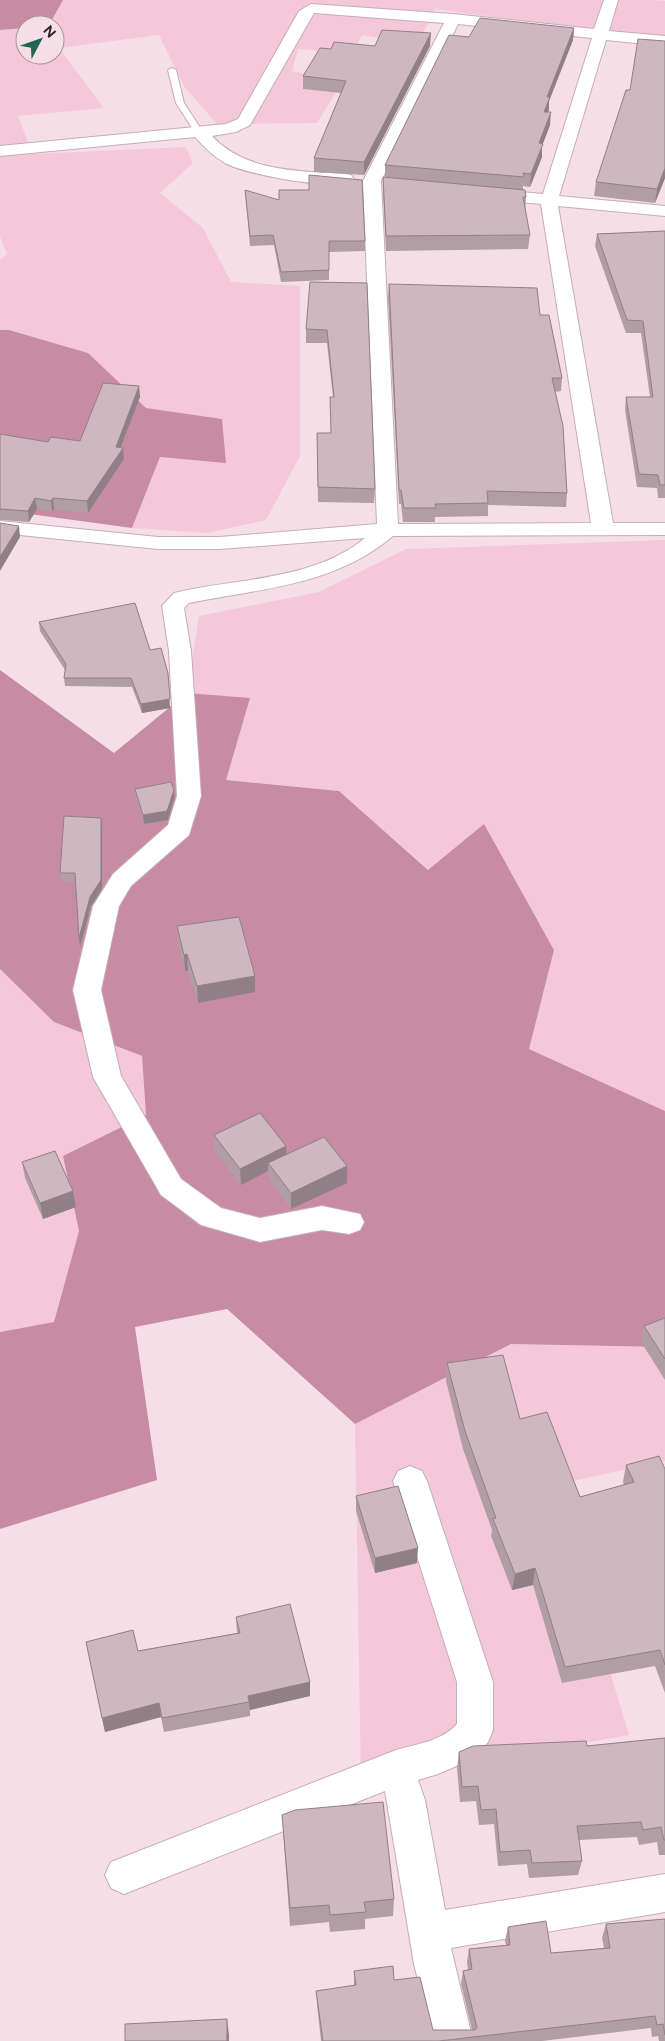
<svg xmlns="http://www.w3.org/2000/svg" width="665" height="2041" font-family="Figtree,sans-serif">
<rect width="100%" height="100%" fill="#f6dee7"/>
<g fill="#f5c8d9">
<polygon points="63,0 655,0 665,1 665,37 590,30 435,9 418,44 362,35 353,53 298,49 292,71 342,83 317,123 217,124 185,88 159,35 59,48 104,108 18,116 33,154 186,147 193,163 160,193 203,228 231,282 300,286 300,456 266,520 207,533 132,528 160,457 222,419 146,408 88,353 9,330 0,330 0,260 7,254 0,237 0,30 25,28 25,55 55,55 55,25 47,25"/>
<polygon points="665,540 665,1111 529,1049 554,950 484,825 429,870 339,791 226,780 187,693 199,616 319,592 406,549"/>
<polygon points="0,969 54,1022 142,1056 146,1116 63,1156 79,1231 54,1322 0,1332"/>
<polygon points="511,1344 665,1347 665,1461 554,1485 629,1735 361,1784 355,1424"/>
</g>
<g fill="#c78ba3">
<polygon points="0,0 63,0 49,25 25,25 25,28 0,30"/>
<polygon points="0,330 9,330 88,353 146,408 222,419 226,463 160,457 132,528 0,510"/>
<polygon points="0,670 114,753 187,693 250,698 226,780 339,791 428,870 484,824 554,950 529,1049 665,1111 665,1347 511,1344 355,1424 227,1309 135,1327 157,1480 0,1529 0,1332 54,1322 79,1231 63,1156 146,1115 142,1056 54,1022 0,969"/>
</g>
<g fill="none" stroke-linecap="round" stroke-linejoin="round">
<g stroke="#c4adb5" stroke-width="2">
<polygon id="lane" points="172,68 176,70 184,103 203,132 202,134 196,134 176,103 168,70"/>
</g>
<g stroke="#c4adb5" stroke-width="2">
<g id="street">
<path d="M604,0H618L609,31L665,36V46L606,40L559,196L665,206V216L558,206L613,523H665V535L393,536C334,586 262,588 189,603L184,608L191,651L201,796L189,835L131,886L119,906L101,990L121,1076L181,1179L221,1208L260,1218L322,1206L360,1214L364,1222L360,1230L349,1234L322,1230L260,1242L201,1225L161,1195L93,1077L73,990L93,906L113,874L168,825L177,796L169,651L162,606L174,593C236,578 313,581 365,538L220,549H158L0,533V521L158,537H220L377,524L363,181L444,23L314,13L250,125L236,132L212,136C245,172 299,171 345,174L351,175L354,179L351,183C326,189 248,175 225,163C213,156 204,147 195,137L0,156V146L226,124L238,119L299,11L311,4L453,14L594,29ZM458,24L592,38L543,194L490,189L484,190L481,194L484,198L490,199L541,204L591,523L398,524L381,181Z"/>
<path d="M410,1466L422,1471L427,1481L493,1682V1730L488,1742L475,1758L438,1774L418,1780L425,1800L445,1910L665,1874V1912L451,1948L473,2041H433L414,1964L385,1791L124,1894L111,1888L105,1875L111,1862L396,1750C417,1744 442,1741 457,1724V1682L393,1481L398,1471Z"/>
</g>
</g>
<use href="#lane" fill="#fff" fill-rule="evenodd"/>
<use href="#street" fill="#fff" fill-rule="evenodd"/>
</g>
<g fill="#b19da4">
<polygon points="574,28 573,40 549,101 548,112 550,125 542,146 542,157 530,187 523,186 523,190 526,197 525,211 530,235 528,249 386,251 383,191 383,177 385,177 385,165 469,37"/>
<polygon points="665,41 665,178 655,203 594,196 596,182 630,90"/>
<polygon points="375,46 430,46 364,175 314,172 314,158 341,93 303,89 303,76 331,49"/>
<polygon points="245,190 365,241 365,251 329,252 329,280 281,282 274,245 250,246"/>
<polygon points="665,231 665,498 658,498 657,488 637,487 625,410 626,397 650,397 641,333 626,333 595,246 597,234"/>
<polygon points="367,283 375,489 374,503 318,502 317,433 331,433 333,397 327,343 306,343 306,329"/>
<polygon points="389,284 540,315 562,378 561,391 555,392 567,493 566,507 488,505 488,516 435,517 435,522 403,522 401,504 399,504 388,297"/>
<polygon points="139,386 140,397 121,448 123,448 124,459 88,513 54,509 52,512 37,509 29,522 0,520 0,434 48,442 80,441"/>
<polygon points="39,622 150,650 170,708 142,713 132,687 65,686 64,678 65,670 40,631"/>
<polygon points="135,789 174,790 174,799 168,820 144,824 136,797"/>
<polygon points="102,827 102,889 91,906 80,947 75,881 61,882 60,873"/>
<polygon points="177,926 255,976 255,992 198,1003 188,971 185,971 178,943"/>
<polygon points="214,1135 287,1154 347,1166 347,1183 291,1209 269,1179 268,1171 241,1185 215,1152"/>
<polygon points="22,1162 76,1207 43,1219 25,1178"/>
<polygon points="665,1318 665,1380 641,1342 644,1326"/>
<polygon points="447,1363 520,1419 580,1497 624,1485 623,1482 626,1465 665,1469 665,1693 655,1666 562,1683 533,1585 512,1590 491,1536 492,1530 463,1449 446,1381"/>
<polygon points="356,1496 417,1563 375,1573 356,1511"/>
<polygon points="236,1617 310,1696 250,1710 250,1716 164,1732 161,1717 105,1732 89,1657 138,1651 237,1633"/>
<polygon points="665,1738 665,1855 659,1855 657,1842 639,1845 637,1837 579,1840 582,1861 578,1875 529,1878 527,1864 498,1866 494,1824 479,1825 476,1801 460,1802 457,1768 459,1752 587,1746"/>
<polygon points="282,1815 394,1899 393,1916 365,1919 365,1929 330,1932 329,1922 290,1926"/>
<polygon points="665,1919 665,2041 659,2041 658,2036 652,2037 651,2028 542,2041 321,2041 317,2004 316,1991 354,1986 354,1971 394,1980 433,2030 472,2030 461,1984 463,1971 468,1970 467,1962 469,1949 506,1945 505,1941 508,1927 551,1953 604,1948 602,1938 606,1924"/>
</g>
<g fill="#908086">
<polygon points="574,28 573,40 549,101 549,110 543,124 544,112 547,97"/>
<polygon points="431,33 430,46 364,175 364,162"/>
<polygon points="551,112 550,125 542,146 542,157 530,187 531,174 539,143"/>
<polygon points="665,168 665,178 655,203 657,189"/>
<polygon points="139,386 140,397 117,457 123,448 124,459 88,513 87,501 116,447"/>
<polygon points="35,498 37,509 29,522 28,511"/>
<polygon points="53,498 54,509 52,512 51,501"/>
<polygon points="19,526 20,537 0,571 0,557"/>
<polygon points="168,673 170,708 142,713 141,704"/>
<polygon points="174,790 174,799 168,820 144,824 143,815"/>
<polygon points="101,818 102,827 102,889 91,906 80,947 79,938"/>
<polygon points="187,954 188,971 185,971 184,955"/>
<polygon points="255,976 255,992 198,1003 197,986"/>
<polygon points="286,1146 287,1162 268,1163 268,1171 241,1185 240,1169"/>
<polygon points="347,1166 347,1183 291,1209 291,1193"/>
<polygon points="73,1191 76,1207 43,1219 40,1203"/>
<polygon points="418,1548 417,1563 375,1573 375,1558"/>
<polygon points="535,1568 533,1585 512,1590 515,1574"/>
<polygon points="310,1682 310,1696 250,1710 248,1696"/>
<polygon points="159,1703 161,1717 105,1732 102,1718"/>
<polygon points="227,2019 229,2035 229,2041 227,2041"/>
</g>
<g fill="#ceb7bf" stroke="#908086">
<polygon points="480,18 574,28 547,97 550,97 544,112 551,112 539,143 543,144 531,174 523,173 524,177 385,165 449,35 469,37"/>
<polygon points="382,30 431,33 364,162 314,158 346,81 303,76 320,48 331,49 334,42 375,46"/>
<polygon points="638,39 665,41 665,168 657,189 596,182 626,90 630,90"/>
<polygon points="309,175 362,180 365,241 329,241 329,270 281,272 273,235 250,236 245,190 279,200 279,190 309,190"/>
<polygon points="383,177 525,190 526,197 523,197 530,235 386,236"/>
<polygon points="665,231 665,485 660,485 658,475 639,474 626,397 653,397 643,321 627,320 597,234"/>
<polygon points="310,282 367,283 375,489 318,487 317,433 331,433 330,397 334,397 327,330 306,329"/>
<polygon points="389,284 537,288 540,315 549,315 562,378 552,378 563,426 567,493 487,491 488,503 435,504 436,508 404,508 401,490 399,490"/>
<polygon points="103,383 139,386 116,447 123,448 87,501 53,498 51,501 35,498 28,511 0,509 0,434 48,442 51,437 80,441"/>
<polygon points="0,523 19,526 0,557"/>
<polygon points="135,603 150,650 161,648 168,673 170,699 141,704 131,678 64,678 66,664 39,622"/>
<polygon points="171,782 174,790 167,811 143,815 135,789"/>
<polygon points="64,816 101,818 101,880 90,897 79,938 75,873 60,873"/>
<polygon points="239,917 255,976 197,986 187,954 184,955 177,926"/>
<polygon points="260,1113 286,1146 240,1169 214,1135"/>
<polygon points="324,1137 347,1166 291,1193 268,1163"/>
<polygon points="55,1151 73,1191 40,1203 22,1162"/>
<polygon points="665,1318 665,1359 644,1326"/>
<polygon points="503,1355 520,1419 547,1412 580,1497 634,1482 626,1465 659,1456 665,1469 665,1665 660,1650 565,1667 535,1568 515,1574 493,1519 496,1518 465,1431 447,1363"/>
<polygon points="398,1486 418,1548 375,1558 356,1496"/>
<polygon points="290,1604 310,1682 248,1696 249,1702 162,1718 159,1703 102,1718 86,1642 133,1630 138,1651 240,1633 236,1617"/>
<polygon points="665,1738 665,1840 664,1840 661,1827 643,1830 641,1822 577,1826 582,1861 532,1863 530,1850 500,1852 496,1809 481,1810 478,1786 462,1787 459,1752 473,1746 586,1741 587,1746"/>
<polygon points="383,1802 394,1899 364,1902 366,1912 330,1915 329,1905 290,1908 282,1815 295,1810"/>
<polygon points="665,1919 665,2035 663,2024 657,2025 655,2016 439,2041 323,2041 316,1991 356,1985 354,1971 393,1966 394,1980 420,1977 433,2030 475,2030 477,2028 463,1971 472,1969 469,1949 510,1945 508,1927 546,1921 551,1953 610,1948 606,1924"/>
<polygon points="227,2019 227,2041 125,2041 125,2024"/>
</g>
<g transform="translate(40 40) rotate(49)"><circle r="24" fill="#f6dee7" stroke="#a6949b"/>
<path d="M0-4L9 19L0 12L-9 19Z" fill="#236555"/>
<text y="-8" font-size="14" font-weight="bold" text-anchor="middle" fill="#2f2629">N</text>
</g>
</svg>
